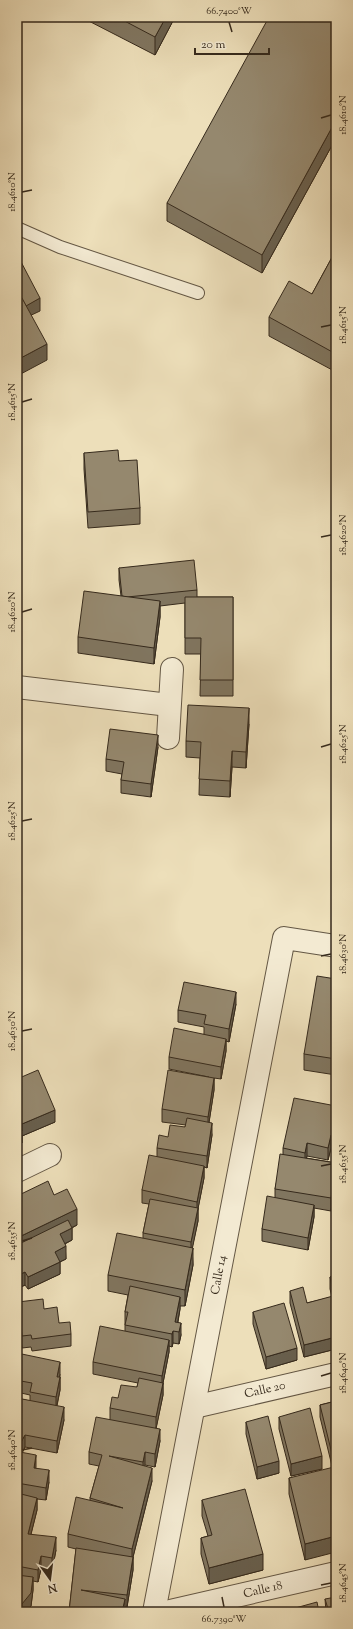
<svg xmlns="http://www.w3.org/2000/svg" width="353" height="1629" font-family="'Sorts Mill Goudy',serif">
<rect width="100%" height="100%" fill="#eddfba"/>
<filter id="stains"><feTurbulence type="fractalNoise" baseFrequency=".005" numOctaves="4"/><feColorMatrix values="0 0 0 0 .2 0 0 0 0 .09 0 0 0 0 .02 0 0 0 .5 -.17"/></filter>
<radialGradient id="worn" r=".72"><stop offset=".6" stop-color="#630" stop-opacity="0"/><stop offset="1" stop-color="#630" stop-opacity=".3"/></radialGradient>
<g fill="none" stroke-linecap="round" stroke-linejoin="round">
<g stroke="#645744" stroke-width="14">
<polyline id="lane" points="17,228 60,247 198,293"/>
</g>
<g stroke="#645744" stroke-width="24">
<g id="street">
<polyline points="17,687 169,705"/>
<polyline points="168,738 172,669"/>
<polyline points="17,1171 50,1155"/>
<polyline points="194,1407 336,1374"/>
<polyline points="154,1612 284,938 336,946"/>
<polyline points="166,1612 336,1573"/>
</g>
</g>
<use href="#lane" stroke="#f3ead2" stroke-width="12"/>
<use href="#street" stroke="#f3ead2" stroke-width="22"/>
</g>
<g fill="#80755f" stroke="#362a1c" fill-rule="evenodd">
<polygon points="81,17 175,17 155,55"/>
<polygon points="336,17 336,138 262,273 167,221 167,203"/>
<polygon points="336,250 336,372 269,336 269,317 312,294"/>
<polygon points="84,453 119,461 140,508 140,524 88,528 84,469"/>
<polygon points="119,568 197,590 197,597 233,597 233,696 200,696 201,654 185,654 185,603 160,606 160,617 154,664 78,653 78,637 121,596 119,580"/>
<polygon points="249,724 246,768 232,767 230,797 199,795 200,758 186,757 186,741"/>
<polygon points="158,747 151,797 121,793 121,780 122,774 106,771 106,759"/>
<polygon points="336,979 336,1075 304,1070 304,1054"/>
<polygon points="236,1004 229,1042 226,1041 226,1051 221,1079 214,1078 214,1090 209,1122 212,1135 207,1168 204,1167 204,1178 198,1208 198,1221 192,1248 193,1265 185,1306 180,1306 180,1309 178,1322 181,1335 179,1344 173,1343 172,1347 169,1346 169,1352 163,1383 163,1395 156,1428 160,1441 155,1467 145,1465 144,1466 152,1481 133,1557 133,1570 127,1607 125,1607 125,1612 69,1612 76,1549 68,1547 68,1534 90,1500 90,1498 99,1466 89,1464 89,1452 110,1420 110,1408 118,1398 137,1387 138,1383 93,1374 93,1362 125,1331 125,1312 128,1295 108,1291 108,1275 143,1238 143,1233 149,1204 142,1203 142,1190 157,1157 157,1148 168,1137 185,1127 186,1125 162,1122 162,1109 209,1077 169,1069 169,1057 204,1034 204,1027 178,1022 178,1010"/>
<polygon points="17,1079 55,1122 22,1136 22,1143 17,1145"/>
<polygon points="336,1106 336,1149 331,1148 328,1160 307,1156 306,1158 336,1163 336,1178 331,1211 314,1208 314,1217 308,1250 262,1241 262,1229 275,1198 275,1189 283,1154 283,1148"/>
<polygon points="54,1195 77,1225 72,1228 72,1240 65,1244 66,1259 60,1262 60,1274 28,1289 25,1285 17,1289 17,1196"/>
<polygon points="336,1275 336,1349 304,1357 290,1303 290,1291 307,1303 332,1297 330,1289 330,1277"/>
<polygon points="18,1302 44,1309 71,1334 71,1346 32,1351 31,1347 22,1348 18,1315"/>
<polygon points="253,1312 297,1360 266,1369 253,1324"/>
<path d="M17,1353L60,1374V1390L57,1406L64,1420L57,1453L25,1447L22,1453L49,1482L46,1500L37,1499V1510L31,1534L56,1550L52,1571L41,1569L38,1582L33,1581V1590L31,1606L17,1612ZM21,1393L30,1395V1401L20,1399Z"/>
<polygon points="336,1401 336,1465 332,1466 320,1417 320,1405"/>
<polygon points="279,1417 322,1469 291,1476 279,1429"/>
<polygon points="246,1422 279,1473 257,1479 246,1434"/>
<polygon points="336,1472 305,1560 289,1494 289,1478"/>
<polygon points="202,1500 263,1570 209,1584 201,1554 201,1538 208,1536 202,1516"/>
<polygon points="325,1599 336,1612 326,1612"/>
</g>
<g fill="#685f4d" stroke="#362a1c">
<polygon points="166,17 175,17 155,55 155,37"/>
<polygon points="336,120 336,138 262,273 262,255"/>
<polygon points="40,298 40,311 25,318 25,306"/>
<polygon points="47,344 47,360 17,376 17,360"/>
<polygon points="160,601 160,617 154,664 154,648"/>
<polygon points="249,708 249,724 246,768 246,752"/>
<polygon points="158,735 158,747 151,797 151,784"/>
<polygon points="232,751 232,767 230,797 230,781"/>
<polygon points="236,992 236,1004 229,1042 229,1029"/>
<polygon points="226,1039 226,1051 221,1079 221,1067"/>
<polygon points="214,1078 214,1090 208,1129 208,1117"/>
<polygon points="55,1110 55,1122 22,1136 22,1143 17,1145 17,1133 22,1131 22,1124"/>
<polygon points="212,1123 212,1135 207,1168 207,1156"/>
<polygon points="331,1135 331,1148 328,1160 328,1148"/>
<polygon points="307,1143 307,1156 305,1165 305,1153"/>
<polygon points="204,1166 204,1178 197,1214 197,1202"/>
<polygon points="336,1166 336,1178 331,1211 331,1198"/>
<polygon points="314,1205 314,1217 308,1250 308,1238"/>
<polygon points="198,1208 198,1221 191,1255 191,1242"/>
<polygon points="77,1209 77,1225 17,1254 17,1238"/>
<polygon points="72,1228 72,1240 60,1246 60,1234"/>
<polygon points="66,1246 66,1259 55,1264 55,1252"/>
<polygon points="193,1248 193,1265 185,1306 185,1290"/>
<polygon points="60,1262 60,1274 28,1289 28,1277"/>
<polygon points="25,1272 25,1285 17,1289 17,1276"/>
<polygon points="180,1297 180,1309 176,1331 175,1322"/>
<polygon points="181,1323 181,1335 179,1344 179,1332"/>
<polygon points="173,1331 173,1343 172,1347 172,1334"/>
<polygon points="336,1337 336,1349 304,1357 304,1345"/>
<polygon points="169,1340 169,1352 162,1388 162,1376"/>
<polygon points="297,1348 297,1360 266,1369 266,1357"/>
<polygon points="60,1362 60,1374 57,1389 57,1377"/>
<polygon points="60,1377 60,1390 56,1409 56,1397"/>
<polygon points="21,1381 21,1393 19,1403 19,1391"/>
<polygon points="163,1383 163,1395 156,1429 156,1417"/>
<polygon points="64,1407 64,1420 57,1453 57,1441"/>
<polygon points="160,1429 160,1441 155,1467 155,1454"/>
<polygon points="25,1435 25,1447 21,1455 20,1452 21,1442"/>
<polygon points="145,1452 145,1465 143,1474 143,1462"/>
<polygon points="336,1453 336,1465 332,1466 332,1454"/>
<polygon points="36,1455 36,1467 34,1480 34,1468"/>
<polygon points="322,1456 322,1469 291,1476 291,1464"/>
<polygon points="279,1461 279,1473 257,1479 257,1467"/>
<polygon points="152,1468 152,1481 132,1561 132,1549"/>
<polygon points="49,1470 49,1482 46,1500 46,1488"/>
<polygon points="37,1498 37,1510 28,1546 28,1534"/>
<polygon points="336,1536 336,1552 305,1560 305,1544"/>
<polygon points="56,1537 56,1550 52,1571 52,1558"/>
<polygon points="263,1554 263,1570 209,1584 209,1568"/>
<polygon points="41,1556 41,1569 38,1582 38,1570"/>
<polygon points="133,1557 133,1570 127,1607 127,1595"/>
<polygon points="33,1577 33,1590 31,1606 26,1612 17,1612 17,1610"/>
<polygon points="125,1599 125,1612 122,1612"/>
</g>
<g fill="#95886e" stroke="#362a1c">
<polygon points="117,17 166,17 155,37"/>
<polygon points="269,17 336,17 336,120 262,255 167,203"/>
<polygon points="336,250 336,354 269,317 289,281 312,294"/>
<polygon points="19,258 40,298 26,306 17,289 17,259"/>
<polygon points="17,289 47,344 17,360"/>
<polygon points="118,450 119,461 137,460 140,508 88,512 84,453"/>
<polygon points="194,560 197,590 127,597 122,596 119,568"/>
<polygon points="84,591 160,601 154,648 78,637"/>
<polygon points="185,597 233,597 233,680 200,680 201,638 185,638"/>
<polygon points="188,705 249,708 246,752 232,751 230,781 199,779 201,742 186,741"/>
<polygon points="110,729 158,735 151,784 121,780 124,762 106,759"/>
<polygon points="317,976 336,979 336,1059 304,1054"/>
<polygon points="184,982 236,992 229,1029 204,1024 206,1015 178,1010"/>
<polygon points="174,1028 226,1039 221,1067 169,1057"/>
<polygon points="38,1070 55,1110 22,1124 17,1113 17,1103 18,1103 17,1100 17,1079"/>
<polygon points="168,1070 214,1078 208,1117 162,1109"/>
<polygon points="294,1098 336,1106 336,1136 331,1135 328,1148 307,1143 305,1153 283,1148"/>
<polygon points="187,1118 212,1123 207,1156 157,1148 159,1135 168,1137 170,1125 185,1127"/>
<polygon points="17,1119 22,1131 17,1133"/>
<polygon points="280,1154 336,1163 331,1198 275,1189"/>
<polygon points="149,1155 204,1166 197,1202 142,1190"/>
<polygon points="48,1181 54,1195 67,1189 77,1209 17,1238 17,1196"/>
<polygon points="267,1196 314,1205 308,1238 262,1229"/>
<polygon points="150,1199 198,1208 191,1242 143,1233"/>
<polygon points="68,1220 72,1228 60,1234 66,1246 55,1252 60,1262 28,1277 25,1272 17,1276 17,1245"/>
<polygon points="117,1233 193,1248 185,1290 108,1275"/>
<polygon points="336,1275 336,1304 330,1277"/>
<polygon points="130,1286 180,1297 175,1322 181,1323 179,1332 173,1331 172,1334 125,1325 128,1312 125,1312"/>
<polygon points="303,1287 307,1303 333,1296 336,1307 336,1337 304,1345 290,1291"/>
<polygon points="43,1299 44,1309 57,1307 59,1323 70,1322 71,1334 32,1339 31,1335 22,1336 18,1302"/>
<polygon points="284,1303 297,1348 266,1357 253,1312"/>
<polygon points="100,1326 169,1340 162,1376 93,1362"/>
<polygon points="17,1353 60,1362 57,1377 60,1377 56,1397 30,1392 32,1383 21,1381 19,1391 17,1391"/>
<polygon points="139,1378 163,1383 156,1417 110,1408 112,1397 118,1398 121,1385 137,1387"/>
<polygon points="17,1398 64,1407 57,1441 25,1435 21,1442 20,1452 36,1455 34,1468 49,1470 46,1488 17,1483"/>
<polygon points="336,1401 336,1453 332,1454 320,1405"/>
<polygon points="310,1408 322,1456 291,1464 279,1417"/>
<polygon points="268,1416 279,1461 257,1467 246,1422"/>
<polygon points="96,1417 160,1429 155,1454 145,1452 143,1462 109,1456 152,1468 132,1549 68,1534 76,1497 123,1508 90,1498 102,1455 89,1452"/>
<polygon points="334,1467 336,1472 336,1536 305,1544 289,1478"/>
<polygon points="245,1489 263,1554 209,1568 201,1538 212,1535 202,1500"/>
<polygon points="17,1493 37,1498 28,1534 56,1537 52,1558 41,1556 38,1570 17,1566"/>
<polygon points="76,1548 133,1557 127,1595 81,1590 125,1599 122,1612 69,1612"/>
<polygon points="17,1575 33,1577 31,1593 17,1610"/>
<polygon points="336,1597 336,1612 329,1612 325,1599"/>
<polygon points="317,1602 319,1612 281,1612"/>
</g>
<path fill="none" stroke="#362a1c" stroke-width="1.5" d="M229,22L232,32M321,118L331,115M22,192L32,190M321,327L331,325M22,402L32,399M321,537L331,535M22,612L32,609M321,747L331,744M22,821L32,819M321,956L331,954M22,1031L32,1029M321,1166L331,1164M22,1241L32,1238M321,1376L331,1373M22,1450L32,1448M321,1585L331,1583M222,1597L224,1607"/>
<g text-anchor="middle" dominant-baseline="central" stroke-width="3" stroke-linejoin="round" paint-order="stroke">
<g font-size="12" fill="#362a1c" stroke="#f3ead2">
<text transform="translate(219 1275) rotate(-79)">Calle 14</text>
<text transform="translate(265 1390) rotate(-13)">Calle 20</text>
<text transform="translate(263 1590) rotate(-13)">Calle 18</text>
</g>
</g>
<rect width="353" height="1629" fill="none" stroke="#eddfba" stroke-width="44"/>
<g transform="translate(50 1579) rotate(166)" stroke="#f3ead2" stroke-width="3" paint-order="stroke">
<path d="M0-3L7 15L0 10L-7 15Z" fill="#362a1c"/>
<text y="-6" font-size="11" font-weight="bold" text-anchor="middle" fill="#362a1c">N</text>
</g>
<path d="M195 48v6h74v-6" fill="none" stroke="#362a1c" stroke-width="2"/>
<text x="201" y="48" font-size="12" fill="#362a1c" stroke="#f3ead2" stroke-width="3" paint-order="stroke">20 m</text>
<rect x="22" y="22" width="309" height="1585" fill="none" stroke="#362a1c" stroke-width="1.5"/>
<g font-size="10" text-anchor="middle" fill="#362a1c">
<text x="229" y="14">66.7400°W</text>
<text transform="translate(342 115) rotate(-90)" y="4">18.4610°N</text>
<text transform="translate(11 192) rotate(-90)" y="4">18.4610°N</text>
<text transform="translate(342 325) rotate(-90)" y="4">18.4615°N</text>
<text transform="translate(11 402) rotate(-90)" y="4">18.4615°N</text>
<text transform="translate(342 535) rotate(-90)" y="4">18.4620°N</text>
<text transform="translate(11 612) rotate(-90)" y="4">18.4620°N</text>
<text transform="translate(342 744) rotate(-90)" y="4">18.4625°N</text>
<text transform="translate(11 821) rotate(-90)" y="4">18.4625°N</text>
<text transform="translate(342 954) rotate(-90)" y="4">18.4630°N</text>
<text transform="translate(11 1031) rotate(-90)" y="4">18.4630°N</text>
<text transform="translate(342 1164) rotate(-90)" y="4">18.4635°N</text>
<text transform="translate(11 1241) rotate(-90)" y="4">18.4635°N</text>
<text transform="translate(342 1373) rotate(-90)" y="4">18.4640°N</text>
<text transform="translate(11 1450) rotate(-90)" y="4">18.4640°N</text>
<text transform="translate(342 1583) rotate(-90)" y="4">18.4645°N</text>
<text x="224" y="1622">66.7390°W</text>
</g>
<rect width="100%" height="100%" filter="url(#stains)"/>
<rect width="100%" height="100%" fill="url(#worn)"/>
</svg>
